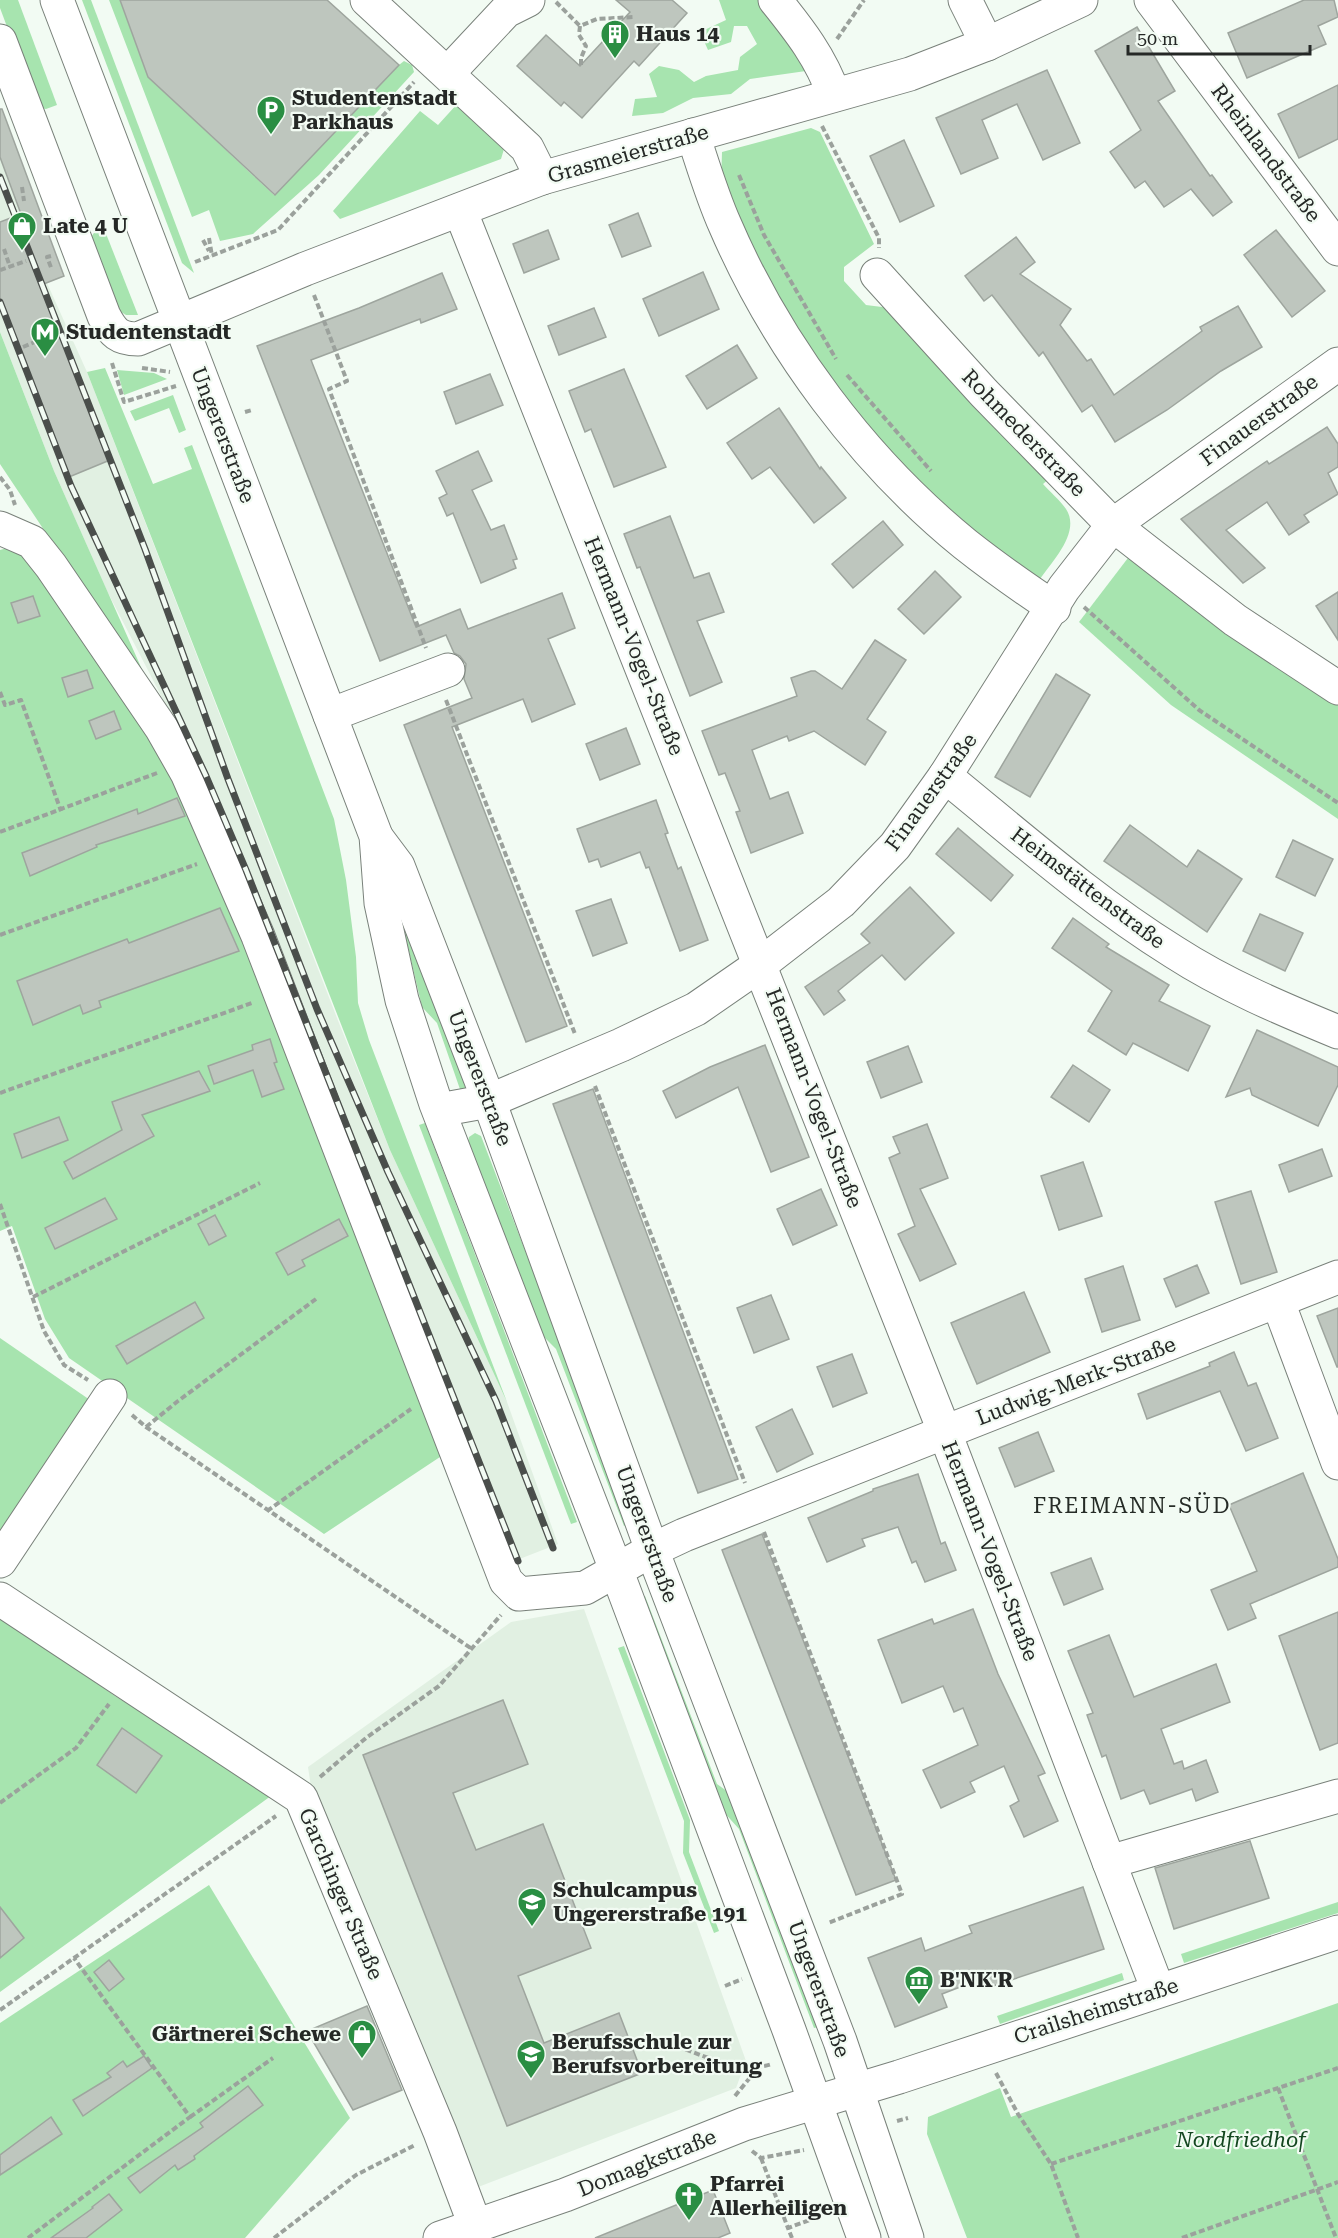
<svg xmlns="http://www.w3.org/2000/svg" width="1338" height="2238" font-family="'Roboto Serif',serif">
<rect width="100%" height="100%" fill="#f2fbf3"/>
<g fill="#e1f0e2">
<polygon points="0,157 47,283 87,372 337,1018 390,1150 507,1402 558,1544 507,1564 185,742 107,591 54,471 0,332"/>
<polygon points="584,1609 746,2061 736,2088 473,2189 312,1794 308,1767 511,1622"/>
</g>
<g fill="#a7e4af">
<polygon points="0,0 18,0 57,105 46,109 37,107 0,8"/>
<polygon points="82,0 91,0 194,273 182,263"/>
<polygon points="109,0 120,0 148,77 274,195 399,65 404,61 412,65 414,72 319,175 253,234 220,241 209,210 192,217"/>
<polygon points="719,0 766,0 813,70 750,79 731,94 693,98 663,113 632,116 635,99 657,97 649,74 659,66 679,70 694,82 706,76 738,70 740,57 757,44 747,26 734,26 731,42 708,50 700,32 726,20"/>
<polygon points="458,103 504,149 501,159 340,219 333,211 420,111 438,125"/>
<path d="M811,128L820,132L874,244L844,267V281L866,305L890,308L1050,478L1043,484C1050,492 1060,500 1066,509C1081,532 1053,560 1040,579L1015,568L876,443L799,343L721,185L722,152Z"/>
<polygon points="103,226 138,315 126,315 118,310 89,240 96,230"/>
<polygon points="0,332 54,471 152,692 0,464"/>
<polygon points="105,368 153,484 192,469 184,448 192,445 334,819 346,880 356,957 358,1003 369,1040 507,1402 390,1150 87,372"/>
<polygon points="117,370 154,373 167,379 124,395"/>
<polygon points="173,395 186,430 179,433 169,408 135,421 130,411"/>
<polygon points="11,547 23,554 155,743 225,887 446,1453 324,1534 69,1358 45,1319 12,1226 0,1231 0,550"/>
<polygon points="1131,554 1338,703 1338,819 1171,705 1079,622"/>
<polygon points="400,913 470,1093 462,1095 437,1023 422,1007"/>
<polygon points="425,1123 577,1522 571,1524 419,1125"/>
<polygon points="475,1133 481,1136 630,1523 624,1526 556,1349 538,1331 468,1142 469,1137"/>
<polygon points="0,1338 90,1400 0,1539"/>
<polygon points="645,1596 717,1784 735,1797 823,2026 814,2028 739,1829 722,1810 639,1598"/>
<polygon points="0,1616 115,1696 275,1793 0,1992"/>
<polygon points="624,1646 690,1820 689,1852 719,1931 714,1933 683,1853 684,1821 618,1648"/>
<polygon points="209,1885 350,2118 245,2238 0,2238 0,2023"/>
<polygon points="1338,1902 1338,1913 1184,1963 1181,1954"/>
<polygon points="1122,1973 1124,1980 1000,2024 997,2016"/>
<polygon points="1338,2003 1338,2238 967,2238 927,2134 928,2117 1000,2088 1011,2117"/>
</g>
<g fill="#bec6be" stroke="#9ea59e" stroke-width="1.5">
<polygon points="120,0 327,0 399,65 275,195 148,77"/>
<polygon points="616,0 672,0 687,13 639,66 634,61 582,118 564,102 561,106 517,66 546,35 580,66 630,12"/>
<polygon points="1304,0 1334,0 1338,17 1318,26 1326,44 1247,78 1228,33"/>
<polygon points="1137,27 1175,91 1158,101 1210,176 1212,175 1232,202 1213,216 1191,189 1164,207 1145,181 1135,188 1110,152 1141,130 1095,51"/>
<polygon points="1047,70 1080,143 1043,160 1017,104 982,120 998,158 961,174 936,118"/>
<polygon points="1338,85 1338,139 1299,158 1278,114"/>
<polygon points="0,109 2,109 64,276 41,285 110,460 69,477 0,300 0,222 21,214 0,157"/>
<polygon points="904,140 934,206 900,222 870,156"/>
<polygon points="638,213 651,246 622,257 609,225"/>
<polygon points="548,230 559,259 524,273 513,244"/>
<polygon points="1276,230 1325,291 1292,317 1244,255"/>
<polygon points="1016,237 1035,262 1020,274 1071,309 1060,325 1087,361 1091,359 1114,395 1202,331 1200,327 1238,306 1262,347 1221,371 1167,410 1115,442 1092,405 1082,412 1043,352 1039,356 992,295 984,301 965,276"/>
<polygon points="703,272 719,309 659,336 643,299"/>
<polygon points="442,273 457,309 421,323 420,319 311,360 416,627 460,609 468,629 562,593 575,628 548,639 575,704 532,722 523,699 452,727 567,1026 526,1042 404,725 472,698 464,679 466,664 460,656 454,653 446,635 380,661 257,346 359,308"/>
<polygon points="594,308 606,337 559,355 548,326"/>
<polygon points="737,345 757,378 707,409 686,376"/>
<polygon points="624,369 666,467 614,487 591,429 585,432 569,391"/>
<polygon points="490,374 503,405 456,424 444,392"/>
<polygon points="779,408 820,469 821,467 846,498 814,523 770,467 752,479 727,443"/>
<polygon points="1327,427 1338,444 1338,467 1328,473 1338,494 1304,515 1309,522 1289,535 1267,502 1226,530 1265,568 1243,583 1181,519 1267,461 1269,464"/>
<polygon points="478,451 492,481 472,490 491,530 504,525 517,559 513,560 516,568 481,583 453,513 447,516 439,498 447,494 436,471"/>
<polygon points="670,516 694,578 709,573 724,612 697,621 722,682 690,696 640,567 637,568 624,534"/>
<polygon points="883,521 903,545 853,588 832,564"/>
<polygon points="935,571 961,597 924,634 898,609"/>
<polygon points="1338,592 1338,640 1316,606"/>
<polygon points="33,596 40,616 18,623 11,603"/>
<polygon points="875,640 906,660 867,719 886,732 865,765 814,731 789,741 787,736 752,750 770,799 788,792 803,833 751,853 736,812 740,811 725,773 719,775 702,731 797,696 791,678 811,671 815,671 842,689"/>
<polygon points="87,670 93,688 68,697 62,678"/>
<polygon points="1056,674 1090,695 1030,797 995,777"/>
<polygon points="114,711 121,729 96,739 89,721"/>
<polygon points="626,728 640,764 600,780 586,744"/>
<polygon points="177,798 185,816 96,845 97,847 30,876 22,853 137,809 138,814"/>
<polygon points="656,800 668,833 665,834 678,869 681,867 708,940 680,951 649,867 646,868 640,852 601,867 598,859 589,862 577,829"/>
<polygon points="1130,825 1187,867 1198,850 1242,879 1207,932 1104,861"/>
<polygon points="958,828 1013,875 991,901 936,854"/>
<polygon points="1293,840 1333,859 1315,896 1276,877"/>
<polygon points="910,887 954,933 905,980 882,955 838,991 845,1000 824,1015 805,987 870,943 861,934"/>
<polygon points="611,899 627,943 593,956 576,911"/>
<polygon points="220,908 239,951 99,1001 101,1007 83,1014 80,1005 33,1025 17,981 127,939 129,943"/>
<polygon points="1260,914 1303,933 1285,971 1243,951"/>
<polygon points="1073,918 1109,944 1106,947 1169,985 1159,1001 1210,1026 1188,1071 1133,1043 1126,1055 1088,1031 1112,991 1052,948"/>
<polygon points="1257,1030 1338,1067 1338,1085 1318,1126 1252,1095 1250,1088 1226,1097"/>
<polygon points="270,1039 277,1062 274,1063 284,1089 262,1097 253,1070 214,1084 208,1066 253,1050 252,1045"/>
<polygon points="765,1045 809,1157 771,1172 738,1087 676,1118 663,1091 710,1067"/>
<polygon points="908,1046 922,1082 881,1098 867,1062"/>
<polygon points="1073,1065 1110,1090 1089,1122 1051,1097"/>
<polygon points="199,1071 210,1091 142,1115 154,1136 73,1179 64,1162 122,1130 112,1102"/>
<polygon points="593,1089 738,1479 698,1493 553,1104"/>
<polygon points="59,1117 68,1140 22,1158 14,1134"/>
<polygon points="927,1124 948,1178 920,1189 956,1264 920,1281 898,1234 915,1226 889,1158 900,1153 893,1137"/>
<polygon points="1322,1149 1332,1176 1289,1192 1279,1165"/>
<polygon points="1083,1162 1102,1216 1059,1230 1041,1176"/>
<polygon points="821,1189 837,1225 793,1245 777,1209"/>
<polygon points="1251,1191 1277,1272 1241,1284 1215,1202"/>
<polygon points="105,1198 117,1219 55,1249 45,1228"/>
<polygon points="215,1215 226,1236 209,1245 198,1224"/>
<polygon points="339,1219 348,1236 302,1260 305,1266 288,1275 276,1253"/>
<polygon points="1197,1265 1209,1293 1176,1307 1164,1279"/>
<polygon points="1123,1266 1140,1320 1102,1332 1085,1279"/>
<polygon points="1024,1292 1050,1352 977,1384 951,1323"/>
<polygon points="771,1295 789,1339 754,1353 737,1308"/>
<polygon points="195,1302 204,1318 127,1364 116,1346"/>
<polygon points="1338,1308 1338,1367 1337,1367 1317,1316"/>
<polygon points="1234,1352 1248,1386 1256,1383 1278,1438 1246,1451 1220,1391 1147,1419 1138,1394 1210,1366 1209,1363"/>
<polygon points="852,1354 867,1393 833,1407 817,1367"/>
<polygon points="792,1409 813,1454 777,1472 756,1427"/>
<polygon points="1038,1432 1054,1471 1015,1487 999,1448"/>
<polygon points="1303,1473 1338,1559 1338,1567 1250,1604 1256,1618 1228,1630 1211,1590 1257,1571 1229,1505"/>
<polygon points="918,1474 941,1544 945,1542 956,1570 925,1582 916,1561 912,1563 898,1527 862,1539 865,1546 827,1562 808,1518 873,1491 873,1489"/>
<polygon points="762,1534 896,1880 856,1895 722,1550"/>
<polygon points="1091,1558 1103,1589 1064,1605 1051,1573"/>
<polygon points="973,1609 998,1674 1045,1773 1038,1776 1058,1821 1024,1837 1010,1806 1019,1801 1004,1766 970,1782 975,1792 941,1808 923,1770 978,1745 963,1708 954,1712 943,1686 902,1703 878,1640 932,1619 934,1624"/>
<polygon points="1338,1612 1338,1743 1320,1750 1279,1636"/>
<polygon points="1109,1635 1134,1697 1216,1664 1230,1702 1161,1729 1174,1764 1182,1761 1184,1769 1206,1760 1218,1792 1196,1801 1192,1789 1150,1804 1144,1790 1121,1799 1106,1755 1102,1757 1087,1715 1093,1713 1068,1651"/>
<polygon points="503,1700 528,1764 453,1793 476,1850 543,1824 591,1948 518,1976 544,2043 619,2013 642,2073 507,2126 363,1755"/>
<polygon points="122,1728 162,1756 136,1793 97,1765"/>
<polygon points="1250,1841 1269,1898 1174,1929 1155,1868"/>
<polygon points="1083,1887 1104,1949 990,1987 986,1977 942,1994 947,2007 895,2027 868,1958 921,1938 925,1951 972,1933 969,1926"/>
<polygon points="0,1907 24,1938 0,1958"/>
<polygon points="109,1960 124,1979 109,1991 94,1972"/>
<polygon points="367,2006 402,2090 353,2110 307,2031"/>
<polygon points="144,2056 152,2068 83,2116 73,2100 111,2077 107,2073 123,2061 127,2067"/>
<polygon points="248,2086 263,2105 194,2156 195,2159 178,2170 175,2165 140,2193 128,2178 203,2127 200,2123"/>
<polygon points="51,2117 62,2134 0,2175 0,2155"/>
<polygon points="713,2190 730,2233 718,2238 595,2238"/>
<polygon points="109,2194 122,2210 86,2238 51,2238 93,2208 92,2207"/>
</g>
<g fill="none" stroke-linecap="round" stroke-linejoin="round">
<g stroke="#79817a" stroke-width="35">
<g id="minor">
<polyline points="367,0 527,148 542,178"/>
<path d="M775,0C800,31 821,58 834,95"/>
<polyline points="965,0 987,44"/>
<polyline points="1151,0 1338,249"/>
<path d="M0,41L104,316C113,333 119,339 138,339L305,269L542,178L910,74L987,44L1081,0"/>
<polyline points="448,73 506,11 528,0"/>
<path d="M693,135C703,165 712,196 725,225C777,346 863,461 965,544C994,567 1024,588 1054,608"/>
<polyline points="460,210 945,1433 1158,1990"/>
<polyline points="877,275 984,393 1113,525 1235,620 1338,688"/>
<polyline points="0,528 32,542 51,566 162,729 187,773 258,936 506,1581 519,1594 585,1588 652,1550 684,1535 1338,1277"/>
<polyline points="330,715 448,670"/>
<path d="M945,776C1020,837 1092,901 1174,952C1225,985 1282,1009 1338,1032"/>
<polyline points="439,1110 489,1101 621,1045 696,1009 761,964 841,902 895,846 945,776 1064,588 1113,525 1338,364"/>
<polyline points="1278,1302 1338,1463"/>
<polyline points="0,1561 110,1396"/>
<polyline points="0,1599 301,1798 440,2132 475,2225"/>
<polyline points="1109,1862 1338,1796"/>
<polyline points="440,2238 565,2195 744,2124 899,2077 1338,1932"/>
</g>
</g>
<g stroke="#79817a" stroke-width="35">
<g id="major">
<polyline points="57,0 376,836 381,903 402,1000 436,1104 617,1572 789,2030 864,2238"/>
<polyline points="377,838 398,866 489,1101 652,1550 840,2041 907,2238"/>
</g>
</g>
<g stroke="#9ba19c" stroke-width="4" stroke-dasharray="6 3" stroke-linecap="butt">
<polyline points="556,2 580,26"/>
<polyline points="837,39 864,0"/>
<polyline points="581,65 581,58 586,46 579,35 580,26 597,19 634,17"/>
<polyline points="822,126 879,238 879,248"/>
<polyline points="739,175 764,235 836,359"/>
<polyline points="22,187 24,201"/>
<polyline points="209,238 212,256"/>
<polyline points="203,240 209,251"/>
<polyline points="4,249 10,267"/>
<polyline points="51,256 47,257 52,270"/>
<polyline points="195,262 278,230 414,82"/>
<polyline points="0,270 26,261"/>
<polyline points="314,295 347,381 329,389 426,648"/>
<polyline points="38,341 38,331"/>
<polyline points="23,347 54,334"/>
<polyline points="112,363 124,402 176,386"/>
<polyline points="142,368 170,372"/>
<polyline points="847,375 931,471"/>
<polyline points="245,412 252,410"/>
<polyline points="0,477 10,490 15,505"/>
<polyline points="1084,607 1199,710 1338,803"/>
<polyline points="0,692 5,705 21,700 61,811"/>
<polyline points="446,700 575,1034"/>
<polyline points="0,832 157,773"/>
<polyline points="0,935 197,864"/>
<polyline points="595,1086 745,1483"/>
<polyline points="0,1093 252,1003"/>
<polyline points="0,1204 44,1331 64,1365 88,1380"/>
<polyline points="33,1297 260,1183"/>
<polyline points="132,1415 146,1427 472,1649"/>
<polyline points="146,1427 178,1401 316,1299"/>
<polyline points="267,1511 411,1409"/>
<polyline points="764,1532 902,1894 828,1923"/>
<polyline points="320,1777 366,1738 439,1686 501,1615"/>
<polyline points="0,1803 76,1748 109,1704"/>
<polyline points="725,1986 742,1979"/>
<polyline points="0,2010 276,1816"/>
<path d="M669,2043C700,2054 739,2075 772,2064"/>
<polyline points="996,2073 1018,2114 1051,2164 1078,2238"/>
<polyline points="1278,2088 1336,2238"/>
<polyline points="735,2096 757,2069"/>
<polyline points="190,2117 273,2058"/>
<polyline points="897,2121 908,2118"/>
<polyline points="752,2151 761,2158 804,2150"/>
<polyline points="761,2158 788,2228"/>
<polyline points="1051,2164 1338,2068"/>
<polyline points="28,2238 190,2117 74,1958"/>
<polyline points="274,2238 356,2175 415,2145"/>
<polyline points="792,2238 788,2228 815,2218"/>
<polyline points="1182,2238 1338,2182"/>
</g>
<use href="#minor" stroke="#fff" stroke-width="33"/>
<use href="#major" stroke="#fff" stroke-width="33"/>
<g stroke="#4a4e4b" stroke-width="7">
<g id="rail">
<polyline points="0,177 145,549 228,779 317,1009 388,1172 496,1401 553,1548"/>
<polyline points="0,302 71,486 206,776 246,870 518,1561"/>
</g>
</g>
<use href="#rail" stroke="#f2fbf3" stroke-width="4.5" stroke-dasharray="14" stroke-linecap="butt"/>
</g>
<defs>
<g id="building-pin" transform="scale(1.5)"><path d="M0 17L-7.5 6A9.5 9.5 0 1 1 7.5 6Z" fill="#2a8e43" stroke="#f2fbf3"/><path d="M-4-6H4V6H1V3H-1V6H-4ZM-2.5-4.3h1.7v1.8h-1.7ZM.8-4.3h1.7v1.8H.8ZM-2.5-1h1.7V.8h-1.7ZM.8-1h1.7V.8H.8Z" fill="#fff"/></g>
<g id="parking-pin" transform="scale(1.5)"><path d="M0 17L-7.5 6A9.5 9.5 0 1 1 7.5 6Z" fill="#2a8e43" stroke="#f2fbf3"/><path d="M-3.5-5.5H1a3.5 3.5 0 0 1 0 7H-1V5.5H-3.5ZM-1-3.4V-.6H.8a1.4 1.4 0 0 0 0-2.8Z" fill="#fff"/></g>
<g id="shop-pin" transform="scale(1.5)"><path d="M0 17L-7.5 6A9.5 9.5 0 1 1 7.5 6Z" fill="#2a8e43" stroke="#f2fbf3"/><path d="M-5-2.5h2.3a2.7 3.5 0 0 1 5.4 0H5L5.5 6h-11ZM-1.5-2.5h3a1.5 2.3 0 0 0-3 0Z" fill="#fff"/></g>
<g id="metro-pin" transform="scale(1.5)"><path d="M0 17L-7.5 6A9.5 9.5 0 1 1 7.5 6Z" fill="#2a8e43" stroke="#f2fbf3"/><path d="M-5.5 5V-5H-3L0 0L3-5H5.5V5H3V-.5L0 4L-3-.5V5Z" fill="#fff"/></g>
<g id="school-pin" transform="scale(1.5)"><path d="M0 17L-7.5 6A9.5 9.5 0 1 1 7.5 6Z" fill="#2a8e43" stroke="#f2fbf3"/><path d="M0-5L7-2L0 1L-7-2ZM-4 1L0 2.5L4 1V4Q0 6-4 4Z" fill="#fff"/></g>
<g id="museum-pin" transform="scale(1.5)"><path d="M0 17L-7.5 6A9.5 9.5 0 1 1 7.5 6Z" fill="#2a8e43" stroke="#f2fbf3"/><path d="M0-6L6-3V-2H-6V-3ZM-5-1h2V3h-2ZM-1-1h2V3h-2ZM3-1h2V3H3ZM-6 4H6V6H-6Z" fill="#fff"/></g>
<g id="church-pin" transform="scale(1.5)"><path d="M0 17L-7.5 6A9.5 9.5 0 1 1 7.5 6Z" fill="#2a8e43" stroke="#f2fbf3"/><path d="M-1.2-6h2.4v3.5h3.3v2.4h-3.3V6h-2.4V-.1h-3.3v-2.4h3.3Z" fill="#fff"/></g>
</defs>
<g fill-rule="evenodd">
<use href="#building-pin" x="615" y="34"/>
<use href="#parking-pin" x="271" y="110"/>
<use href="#shop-pin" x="22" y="226"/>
<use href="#metro-pin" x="45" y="332"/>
<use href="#school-pin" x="532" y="1902"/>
<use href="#museum-pin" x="919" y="1980"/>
<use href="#shop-pin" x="362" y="2034"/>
<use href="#school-pin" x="531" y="2054"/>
<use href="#church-pin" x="689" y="2196"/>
</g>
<g text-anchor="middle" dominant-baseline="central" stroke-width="4.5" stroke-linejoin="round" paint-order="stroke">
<g font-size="21" font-weight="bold" fill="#252826" stroke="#f2fbf3" text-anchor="start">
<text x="636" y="34">Haus 14</text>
<text x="292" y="98">Studentenstadt<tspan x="292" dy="24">Parkhaus</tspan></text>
<text x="43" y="226">Late 4 U</text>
<text x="66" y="332">Studentenstadt</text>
<text x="553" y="1890">Schulcampus<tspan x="553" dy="24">Ungererstraße 191</tspan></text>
<text x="940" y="1980">B'NK'R</text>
<text x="341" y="2034" text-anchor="end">Gärtnerei Schewe</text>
<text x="552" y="2042">Berufsschule zur<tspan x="552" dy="24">Berufsvorbereitung</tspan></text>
<text x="710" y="2184">Pfarrei<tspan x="710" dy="24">Allerheiligen</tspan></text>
</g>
<g font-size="21" fill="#252826" stroke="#f2fbf3">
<text transform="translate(1266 153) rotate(53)">Rheinlandstraße</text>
<text transform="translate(628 154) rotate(-16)">Grasmeierstraße</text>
<text transform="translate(1259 420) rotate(-36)">Finauerstraße</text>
<text transform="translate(1024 433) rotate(46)">Rohmederstraße</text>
<text transform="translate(223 435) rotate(69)">Ungererstraße</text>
<text transform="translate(634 646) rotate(68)">Hermann-Vogel-Straße</text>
<text transform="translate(931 792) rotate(-54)">Finauerstraße</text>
<text transform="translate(1088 888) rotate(37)">Heimstättenstraße</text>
<text transform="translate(480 1078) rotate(69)">Ungererstraße</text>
<text transform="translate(814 1098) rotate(69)">Hermann-Vogel-Straße</text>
<text transform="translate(1076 1381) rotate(-21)">Ludwig-Merk-Straße</text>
<text transform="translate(647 1534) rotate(70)">Ungererstraße</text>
<text transform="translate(990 1551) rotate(69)">Hermann-Vogel-Straße</text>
<text transform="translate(341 1894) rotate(67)">Garchinger Straße</text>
<text transform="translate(819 1989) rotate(70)">Ungererstraße</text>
<text transform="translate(1096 2011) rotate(-18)">Crailsheimstraße</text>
<text transform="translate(647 2163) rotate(-22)">Domagkstraße</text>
</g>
<g font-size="21" font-style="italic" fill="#144720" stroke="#f2fbf3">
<text x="1241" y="2140">Nordfriedhof</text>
</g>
<g font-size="22" letter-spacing="1.5" fill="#262c27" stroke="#f2fbf3">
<text x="1132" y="1505">FREIMANN-SÜD</text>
</g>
</g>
<path d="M1128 45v9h182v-9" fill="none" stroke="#252826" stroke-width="3"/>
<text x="1137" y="45" font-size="18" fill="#252826" stroke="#f2fbf3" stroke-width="4.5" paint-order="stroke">50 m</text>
</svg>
